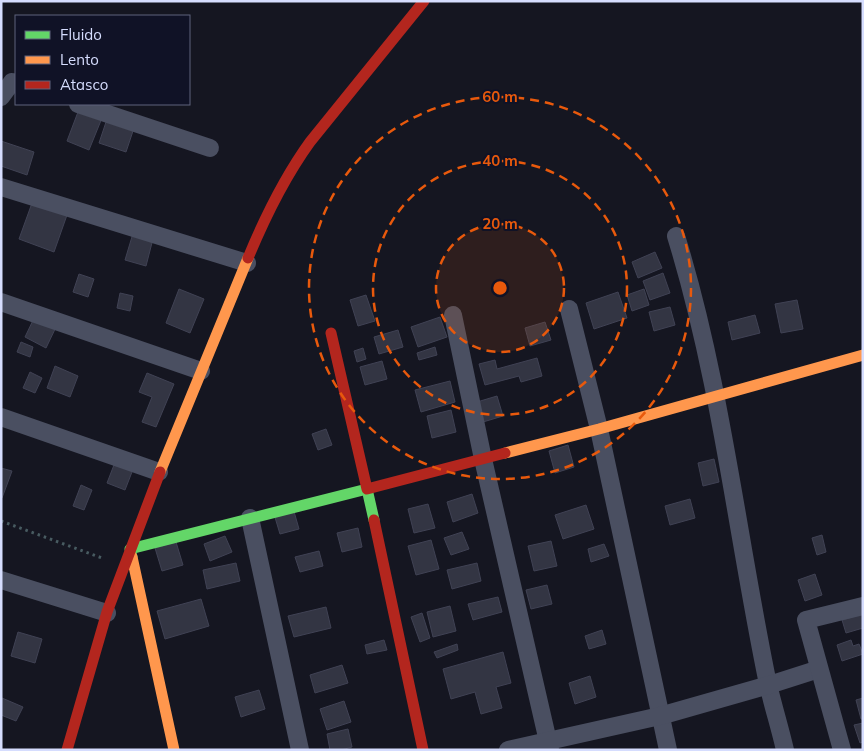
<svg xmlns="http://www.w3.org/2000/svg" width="864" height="751" font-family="Mulish,sans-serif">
<rect width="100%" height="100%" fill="#151621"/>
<g fill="#333543" stroke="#404254">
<polygon points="81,104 104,113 89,150 67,141"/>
<polygon points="107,119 134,128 126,152 99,143"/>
<polygon points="1,141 34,152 27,175 1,166"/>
<polygon points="32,203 67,215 54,252 19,239"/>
<polygon points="134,230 154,235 146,266 125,260"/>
<polygon points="655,252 662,268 638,278 632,262"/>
<polygon points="663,273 670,293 650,300 643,281"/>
<polygon points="79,274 94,279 88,297 73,292"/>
<polygon points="179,289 204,299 190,333 166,323"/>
<polygon points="644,289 649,305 632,311 627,295"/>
<polygon points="618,292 627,318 594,329 586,303"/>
<polygon points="120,293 133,296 130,311 117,308"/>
<polygon points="366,295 375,321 358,326 350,300"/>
<polygon points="797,300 803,329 781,333 775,304"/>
<polygon points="670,307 675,325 654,331 649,312"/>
<polygon points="36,314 57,325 46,348 25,337"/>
<polygon points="755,315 760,333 732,340 728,322"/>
<polygon points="440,317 447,337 418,347 411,327"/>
<polygon points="545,322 551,340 530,346 525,328"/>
<polygon points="398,330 403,347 379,354 374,337"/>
<polygon points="21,342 33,347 30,357 17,352"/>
<polygon points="435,347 437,355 419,360 417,353"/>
<polygon points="363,348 366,359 357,362 354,351"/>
<polygon points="537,358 542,376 521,382 519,376 485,385 479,364 495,360 497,369"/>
<polygon points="382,361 387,379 365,385 360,367"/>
<polygon points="55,366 78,376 70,397 47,388"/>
<polygon points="30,372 42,378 35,393 23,388"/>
<polygon points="147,373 174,384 156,427 142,422 152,397 139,392"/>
<polygon points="450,381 455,402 421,412 415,390"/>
<polygon points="497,396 503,416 483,422 477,402"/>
<polygon points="451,410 456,432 432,438 427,416"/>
<polygon points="326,429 332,445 318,450 312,434"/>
<polygon points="568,445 574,467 555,473 549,451"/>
<polygon points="119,452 137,459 125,490 107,483"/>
<polygon points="714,459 719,482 703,486 698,463"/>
<polygon points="1,468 12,471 2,498 1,497"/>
<polygon points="81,485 92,490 84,510 73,506"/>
<polygon points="472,494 478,513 453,522 447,502"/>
<polygon points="690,499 695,518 670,525 665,506"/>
<polygon points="428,504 435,528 414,533 408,509"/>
<polygon points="586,505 594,529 563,539 555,515"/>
<polygon points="293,508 299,529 280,534 274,514"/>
<polygon points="358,528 362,547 342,552 337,533"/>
<polygon points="462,532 469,549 451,555 444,538"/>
<polygon points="822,535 826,552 817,555 812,538"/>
<polygon points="225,536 232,552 210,561 204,544"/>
<polygon points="431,540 439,569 416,575 408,546"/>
<polygon points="551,541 557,566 534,571 528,546"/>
<polygon points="176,542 183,565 162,571 155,548"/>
<polygon points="604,544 609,556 591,562 588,549"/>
<polygon points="319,551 323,566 300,572 295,557"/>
<polygon points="236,563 240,581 207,589 203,570"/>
<polygon points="477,563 481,581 452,589 447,570"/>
<polygon points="815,574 822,595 805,601 798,580"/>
<polygon points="547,585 552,604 531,609 526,590"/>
<polygon points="498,597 502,612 473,620 468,604"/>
<polygon points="201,599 209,626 165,639 157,611"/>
<polygon points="450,606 456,631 433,637 427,612"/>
<polygon points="326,607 331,628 294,637 288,616"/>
<polygon points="422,613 430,638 420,642 411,617"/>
<polygon points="863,614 863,628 846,633 842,620"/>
<polygon points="602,630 606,644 589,649 585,636"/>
<polygon points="18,632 42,639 35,663 11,656"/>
<polygon points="384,640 387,650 367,654 365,645"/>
<polygon points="851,640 853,646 859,644 863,654 842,661 837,645"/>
<polygon points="457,644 458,650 437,658 434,652"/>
<polygon points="503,652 511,683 496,687 502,708 481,714 475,692 451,699 443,669"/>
<polygon points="342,665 348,683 315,693 310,675"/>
<polygon points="590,676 596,697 575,704 569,683"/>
<polygon points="259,690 265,709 241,717 235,697"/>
<polygon points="2,698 23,707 16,721 1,715"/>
<polygon points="863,698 863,719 861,719 856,700"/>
<polygon points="344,701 351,722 327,730 320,709"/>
<polygon points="863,723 863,742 860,743 854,725"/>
<polygon points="348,729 352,747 341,750 330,750 327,734"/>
</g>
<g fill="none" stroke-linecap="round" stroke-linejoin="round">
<polyline stroke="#485b61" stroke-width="3" stroke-dasharray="2.5 4" stroke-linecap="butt" points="1,521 102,558"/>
<g stroke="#4a4f61" stroke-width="18">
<polyline points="1,97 12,82 16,83"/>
<polyline points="78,104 210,148"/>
<polyline points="1,187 247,263"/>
<path d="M676,236C721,382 737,535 768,684C773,706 780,728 785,750"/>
<polyline points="1,302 201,371"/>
<polyline points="569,309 599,429 668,750"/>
<polyline points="453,315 483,459 550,750"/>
<polyline points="1,417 159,472"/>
<polyline points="250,518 300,750"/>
<polyline points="1,580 107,613"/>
<polyline points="508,750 660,716 769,685 819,669"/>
<polyline points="842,750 806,620 863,606"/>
</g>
<polyline stroke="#63d668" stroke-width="11" points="132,557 130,549 367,489 374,520"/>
<g stroke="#ff974d" stroke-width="11">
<polyline points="505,453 599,429 863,355"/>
<polyline points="160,472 248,258"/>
<polyline points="132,557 174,750"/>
</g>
<g stroke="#b3261e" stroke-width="11">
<path d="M248,258C265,217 284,178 310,142L424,1"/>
<polyline points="331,333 367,489 505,453"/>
<polyline points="374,520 423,750"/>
<polyline points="67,750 107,612 160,472"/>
</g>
</g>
<circle cx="500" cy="288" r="64" fill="#e8590c" fill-opacity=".12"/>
<g fill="none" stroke="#e8590c" stroke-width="2.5" stroke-dasharray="9 6">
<circle cx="500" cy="288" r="64"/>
<circle cx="500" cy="288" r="127"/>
<circle cx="500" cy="288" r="191"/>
</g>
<circle cx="500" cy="288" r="8" fill="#e8590c" stroke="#101226" stroke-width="2.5"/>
<g font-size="15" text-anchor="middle" font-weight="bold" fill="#e8590c" stroke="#101226" stroke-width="4" stroke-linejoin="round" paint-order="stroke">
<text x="500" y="102">60 m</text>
<text x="500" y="166">40 m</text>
<text x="500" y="229">20 m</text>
</g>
<rect width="864" height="751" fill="none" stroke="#d6ddfe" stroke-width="5"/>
<rect x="15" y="15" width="175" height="90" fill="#101226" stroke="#5f637c"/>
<rect x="25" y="31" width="25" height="8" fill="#63d668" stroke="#5f637c"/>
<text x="60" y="40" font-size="15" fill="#d6ddfe">Fluido</text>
<rect x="25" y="56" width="25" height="8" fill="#ff974d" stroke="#5f637c"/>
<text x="60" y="65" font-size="15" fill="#d6ddfe">Lento</text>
<rect x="25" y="81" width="25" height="8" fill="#b3261e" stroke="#5f637c"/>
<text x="60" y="90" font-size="15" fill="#d6ddfe">Atasco</text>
</svg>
